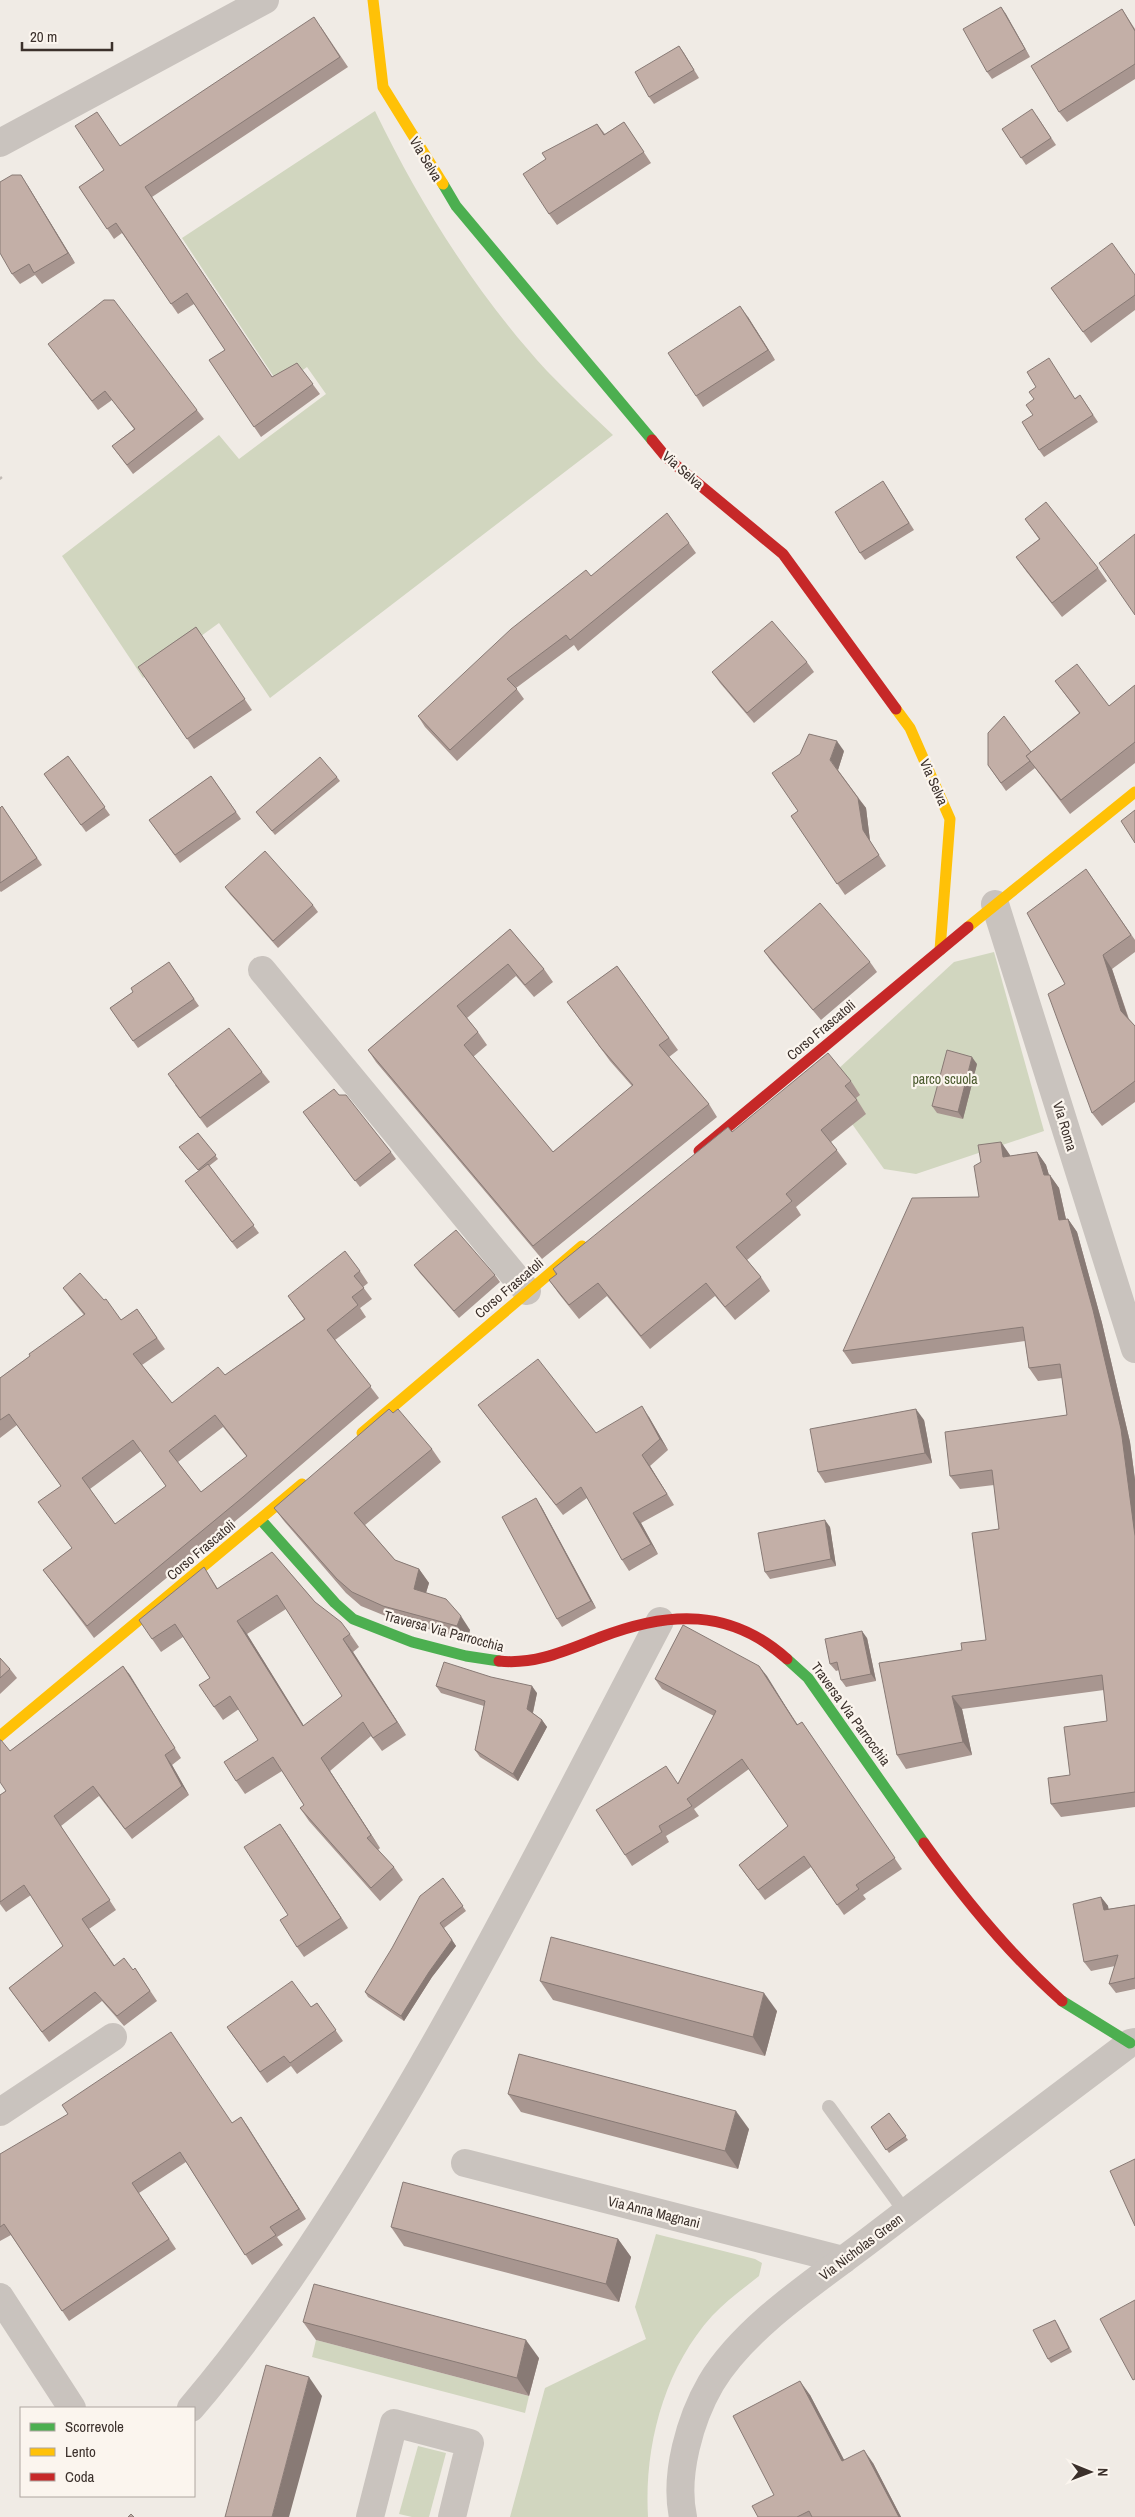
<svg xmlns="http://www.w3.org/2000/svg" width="1135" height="2517" font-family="'Archivo Narrow',sans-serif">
<rect width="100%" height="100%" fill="#f0ebe5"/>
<g fill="#d1d6bf">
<path d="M375,111C420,204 477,295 547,371C568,393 591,414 613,435L270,698L219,623L143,678L62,556L219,435L239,459L326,394L307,367L280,386L182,238Z"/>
<polygon points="994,952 1044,1131 916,1174 884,1169 823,1083 954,962"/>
<path d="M656,2234L755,2259L762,2263L759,2276C743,2289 726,2301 712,2316C664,2369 644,2446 648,2517H510L545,2388L646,2339L635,2307Z"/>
<polygon points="316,2340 529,2396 525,2413 312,2357"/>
<polygon points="418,2446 446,2453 429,2517 412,2517 399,2514"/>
</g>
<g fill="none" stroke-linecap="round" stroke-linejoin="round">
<polyline stroke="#c2bbb6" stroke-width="3" stroke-dasharray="2.5 2.5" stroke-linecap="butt" points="0,477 3,481"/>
<polyline stroke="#c9c3be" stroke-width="14" points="829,2107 906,2213"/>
<g stroke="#c9c3be" stroke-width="28">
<polyline points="0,143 265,0"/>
<polyline points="995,904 1135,1349"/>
<polyline points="262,970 527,1291"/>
<polyline points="0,2112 113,2037"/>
<polyline points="465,2163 843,2260"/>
<polyline points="0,2297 72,2408"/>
<path d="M191,2408C261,2326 320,2236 376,2144C479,1975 568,1796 660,1621"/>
<polyline points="370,2517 394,2423 470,2443 452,2517"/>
<path d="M683,2517C674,2475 690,2419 711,2383C745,2326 819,2279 871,2239C957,2173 1044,2108 1130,2043L1135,2042"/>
</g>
<g stroke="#4caf50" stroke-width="11">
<polyline points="443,184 456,206 652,440"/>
<polyline points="261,1520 335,1603 353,1619 412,1642 466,1656 499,1661"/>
<polyline points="787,1659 808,1678 924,1843"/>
<polyline points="1062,2001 1130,2043"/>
</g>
<g stroke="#ffc107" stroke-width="11">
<polyline points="373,0 383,87 443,184"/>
<polyline points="896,709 910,728 950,819 940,950"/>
<polyline points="968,927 1135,792"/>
<polyline points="362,1433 582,1246"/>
<polyline points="0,1736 302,1484"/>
</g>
<g stroke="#c62828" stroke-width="11">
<polyline points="652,440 666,457 783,554 896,709"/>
<polyline points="699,1151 968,927"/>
<path d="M499,1661C536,1665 567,1650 601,1637C669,1611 730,1608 787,1659"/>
<path d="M924,1843C965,1900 1009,1954 1062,2001"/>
</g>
</g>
<g fill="#a89690" fill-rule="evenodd">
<polygon points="1001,7 1030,57 992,79 987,72"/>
<polygon points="1122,9 1135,29 1135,79 1067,122 1059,112"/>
<polygon points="321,27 348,67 152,197 272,377 297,363 320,394 261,437 209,360 225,350 194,304 178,314 122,233 114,239 79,187 104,170 120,146"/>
<polygon points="679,46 699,78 654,104 649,97"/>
<polygon points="1037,116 1056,145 1026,165 1002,129"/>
<polygon points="624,122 651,163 557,225 549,214 546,159 597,124 605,134"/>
<polygon points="28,186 75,263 42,284 35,275 20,284 12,274"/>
<polygon points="1135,275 1135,310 1091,343 1051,288"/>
<polygon points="748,317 775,360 703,407 696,396"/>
<polygon points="48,344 197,410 204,419 133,474 112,446 134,429 112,400 98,410"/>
<polygon points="1080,395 1098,422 1044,457 1039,450 1075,398"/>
<polygon points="883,481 914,530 865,560 860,553"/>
<polygon points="1025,519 1098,568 1107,581 1062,617 1026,571 1016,557 1039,539"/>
<polygon points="689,543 696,553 578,651 574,645 516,688 524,699 457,761 425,727 418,716 591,576"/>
<polygon points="196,627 252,710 194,749 138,667"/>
<polygon points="807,662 814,672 754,723 720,683 712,672"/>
<polygon points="1055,681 1109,706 1135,685 1135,763 1070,814 1035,768 1006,791 988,765 1031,752 1079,713"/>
<polygon points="844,751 838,770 866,808 870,841 886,866 845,895 791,816 798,811"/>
<polygon points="68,756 110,815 86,832 44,774"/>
<polygon points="211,776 241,819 180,863 149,820"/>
<polygon points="337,777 340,781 275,835 256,812"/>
<polygon points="2,806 42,865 1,892 0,891 0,808"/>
<polygon points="1086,869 1135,940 1135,952 1112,969 1129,1019 1135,1026 1135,1102 1102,1126 1092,1113 1065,984"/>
<polygon points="225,887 313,905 318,912 278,948 230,894"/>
<polygon points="510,929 544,969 553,982 534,997 516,976 467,1018 478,1032 487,1045 473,1057 553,1152 632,1086 610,1061 567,1002 617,966 678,1050 669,1057 709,1104 717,1117 542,1259 376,1062 368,1050"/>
<polygon points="764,951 870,962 877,972 821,1020 771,961"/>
<polygon points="169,962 199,1006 138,1048 110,1008 133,992"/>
<polygon points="977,1064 963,1119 937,1113 932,1106"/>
<polygon points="262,1072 270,1082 207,1128 175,1085"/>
<polygon points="851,1081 860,1095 856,1098 866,1114 831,1142 847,1164 796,1207 801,1215 747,1260 761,1277 770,1291 735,1320 715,1296 650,1349 607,1296 579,1319 559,1294 549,1280 556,1275 553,1269 732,1132"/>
<polygon points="339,1095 391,1152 396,1159 360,1187 308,1119"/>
<polygon points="198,1133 218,1159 209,1166 259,1233 237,1249 190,1188 199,1171 182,1151"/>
<polygon points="1001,1142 1010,1156 1037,1152 1046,1165 1049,1175 1059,1188 1066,1219 1068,1219 1077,1232 1102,1323 1130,1442 1135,1480 1135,1807 1061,1817 1051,1804 1107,1721 1104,1690 962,1709 972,1755 906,1769 897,1755 962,1650 986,1640 999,1529 994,1485 960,1489 950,1476 1067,1415 1062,1378 1038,1381 1029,1368 1025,1341 852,1364 843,1351 979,1197 981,1162"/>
<polygon points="414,1265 495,1275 500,1282 459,1318 419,1272"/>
<path d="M360,1271L368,1283L363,1287L372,1299L360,1308L366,1317L335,1340L379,1398L251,1508L94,1638L43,1570L72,1548L61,1486L17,1425L0,1438V1378L30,1356L84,1315L71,1299L63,1288L121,1320L137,1309L165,1349L142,1365L172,1403L225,1375L304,1319L288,1296ZM223,1427L247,1457L201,1492L178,1462ZM141,1451L166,1486L115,1524L90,1489Z"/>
<polygon points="478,1405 596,1433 649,1417 668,1450 650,1466 674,1505 641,1523 658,1554 629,1571 622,1560 587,1498 563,1515"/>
<polygon points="393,1413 432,1449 441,1462 365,1525 395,1560 419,1569 429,1583 426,1593 470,1630 467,1640 393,1619 361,1606 346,1593 284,1521 274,1508"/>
<polygon points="924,1420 932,1463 825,1483 818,1472"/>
<polygon points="541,1506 596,1608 562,1627 557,1619"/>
<polygon points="830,1527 836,1566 770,1579 765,1572"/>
<path d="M272,1552L315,1602L350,1634L359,1647L353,1652L406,1735L382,1751L371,1736L330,1771L380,1848L378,1850L394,1867L403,1880L380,1901L309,1821L300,1808L304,1805L282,1771L245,1794L236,1781L258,1740L239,1709L223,1720L214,1707L210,1678L183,1637L161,1652L152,1639L204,1567L218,1589ZM286,1609L342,1696L304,1726L247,1634Z"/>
<polygon points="867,1638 876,1681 846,1687 841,1680 839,1670 836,1671 830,1664"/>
<polygon points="0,1658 10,1669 17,1678 0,1694"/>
<polygon points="123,1666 181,1758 172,1765 189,1795 132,1839 99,1796 61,1826 116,1910 89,1929 115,1966 133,1970 135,1968 157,2001 124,2026 102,2001 49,2042 9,1988 63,1946 31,1895 6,1912 0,1904 0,1795 6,1791 10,1751"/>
<polygon points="759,1666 798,1725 802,1722 902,1869 863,1895 866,1899 844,1915 811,1867 765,1900 739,1865 788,1826 749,1769 694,1809 699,1816 666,1836 669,1842 632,1866 625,1855 678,1783 714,1716 662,1689 655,1679"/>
<polygon points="436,1686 537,1693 533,1713 542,1720 547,1727 518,1781 480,1757 475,1750 484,1706 441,1693"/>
<polygon points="280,1824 348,1928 304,1957 297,1947 288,1915"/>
<polygon points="443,1878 466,1911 444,1928 456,1946 432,1977 404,2021 368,1997 365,1992"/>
<polygon points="1101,1897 1108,1906 1108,1909 1135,1905 1135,1989 1116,1993 1109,1984 1115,1966 1091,1971 1084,1962"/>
<polygon points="540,1981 777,2011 765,2056 553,2000"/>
<polygon points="317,2003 343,2041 297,2074 291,2066 267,2083 227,2027 311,2007"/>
<polygon points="508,2094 749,2129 738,2169 521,2112"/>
<polygon points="889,2113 908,2140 889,2153 871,2127"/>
<polygon points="241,2117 306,2219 277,2237 283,2245 252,2265 186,2162 139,2193 176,2249 69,2321 11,2235 0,2241 0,2154 232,2123"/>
<polygon points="391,2227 618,2239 631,2257 619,2302 404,2246"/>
<polygon points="303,2322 539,2358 529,2396 316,2340"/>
<polygon points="1057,2323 1072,2352 1051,2363 1048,2359"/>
<polygon points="810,2395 844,2460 873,2463 901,2517 758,2517 774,2495"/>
</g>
<g fill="#887a75">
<polygon points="1001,7 1006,14 1030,57 1025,49"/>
<polygon points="679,46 684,53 699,78"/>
<polygon points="21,175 28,186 75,263 68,253"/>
<polygon points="740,306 748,317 775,360 768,350"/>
<polygon points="837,741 844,751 838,770 830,760"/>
<polygon points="858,798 866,808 870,841 886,866 863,830"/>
<polygon points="1103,955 1112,969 1130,1024 1121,1011"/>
<polygon points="972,1057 977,1064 963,1119 958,1112"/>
<polygon points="1001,1142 1010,1155 1013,1170 1003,1157"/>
<polygon points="1037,1152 1046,1165 1051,1182 1050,1175 1059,1188 1069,1233 1059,1220"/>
<polygon points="1068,1219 1077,1232 1102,1323 1130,1442 1135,1480 1135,1536"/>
<polygon points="642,1406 649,1417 668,1450 660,1439"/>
<polygon points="916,1409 924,1420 932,1463 925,1453"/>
<polygon points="642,1455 650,1466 674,1505 667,1494"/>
<polygon points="536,1498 541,1506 596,1608 591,1601"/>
<polygon points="633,1513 641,1523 658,1554 651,1544"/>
<polygon points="825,1520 830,1527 836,1566 831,1559"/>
<polygon points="419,1569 429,1583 423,1602 414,1589"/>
<polygon points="461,1616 470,1630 467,1640 457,1626"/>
<polygon points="237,1621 247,1634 312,1739 303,1726"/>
<polygon points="862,1631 867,1638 876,1681 871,1674"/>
<polygon points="343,1639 353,1652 406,1735 397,1722"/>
<polygon points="123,1666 130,1675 181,1758 175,1748"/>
<polygon points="759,1666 767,1676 804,1736 797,1725"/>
<polygon points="532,1686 537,1693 532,1716 527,1709"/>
<polygon points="952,1696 962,1709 972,1755 963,1742"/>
<polygon points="542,1720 547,1727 518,1781 513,1774"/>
<polygon points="165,1755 172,1765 189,1795 182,1786"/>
<polygon points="321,1758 330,1771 380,1848 371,1835"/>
<polygon points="280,1824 287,1834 348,1928 341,1918"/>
<polygon points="1101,1897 1108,1906 1111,1919 1104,1910"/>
<polygon points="452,1940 456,1946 432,1977 404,2021 401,2016 429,1972"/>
<polygon points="764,1993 777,2011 765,2056 753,2037"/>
<polygon points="736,2111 749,2129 738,2169 725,2151"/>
<polygon points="241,2117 248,2127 306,2219 299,2209"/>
<polygon points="618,2239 631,2257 619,2302 606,2284"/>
<polygon points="526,2340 539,2358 529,2396 517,2378"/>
<polygon points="309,2377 322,2396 289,2517 272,2517"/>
<polygon points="800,2381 810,2395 852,2475 842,2461"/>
<polygon points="864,2450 873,2463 901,2517 899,2517"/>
</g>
<g fill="#c3afa7" stroke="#887a75" fill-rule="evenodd">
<polygon points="1001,7 1025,49 987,72 963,29"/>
<polygon points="1122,9 1135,31 1135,64 1059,112 1031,66"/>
<polygon points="314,17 340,57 145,187 272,377 297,363 313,384 254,427 209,360 225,350 187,293 171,304 116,223 107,229 79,187 104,170 75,126 97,112 120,146"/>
<polygon points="679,46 694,70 649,97 635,72"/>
<polygon points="1032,109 1051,138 1021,158 1002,129"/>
<polygon points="624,122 644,152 549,214 523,174 546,159 542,153 597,124 604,135"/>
<polygon points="12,175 21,175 68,253 34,273 29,264 12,274 0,253 0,182"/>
<polygon points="1112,243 1135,275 1135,295 1083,332 1051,288"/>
<polygon points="104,300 114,300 197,410 127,465 112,446 135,429 105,391 92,401 48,344"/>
<polygon points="740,306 768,350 696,396 668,353"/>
<polygon points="1049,358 1075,399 1080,395 1093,415 1039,450 1022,422 1033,415 1026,405 1034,399 1029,392 1036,387 1027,372"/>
<polygon points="883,481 909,523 860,553 835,512"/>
<polygon points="1046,502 1098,568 1052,603 1016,557 1040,539 1025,519"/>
<polygon points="667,513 689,543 570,640 566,635 507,679 517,689 450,750 418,716 511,629 586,570 591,576"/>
<polygon points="1135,534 1135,615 1099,563"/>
<polygon points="772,621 807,662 747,713 712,672"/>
<polygon points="196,627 245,699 187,739 138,667"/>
<polygon points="1077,664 1109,706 1135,685 1135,742 1061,800 1026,756 1080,713 1055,681"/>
<polygon points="1004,716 1031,752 1026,756 1030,761 1001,783 988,765 988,733"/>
<polygon points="809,734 837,741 830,760 858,798 863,830 879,855 837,884 791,816 798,811 772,773 800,754"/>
<polygon points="68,756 105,807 81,825 44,774"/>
<polygon points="320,757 337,777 272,831 256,812"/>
<polygon points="211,776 236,812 175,855 149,820"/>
<polygon points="2,806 37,858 0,883 0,808"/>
<polygon points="1135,810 1135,843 1121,821"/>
<polygon points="265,851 313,905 273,941 225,887"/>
<polygon points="1086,869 1131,935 1103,955 1121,1011 1135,1026 1135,1081 1092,1113 1048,994 1065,984 1027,913"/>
<polygon points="820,903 870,962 813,1010 764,951"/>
<polygon points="510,929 544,969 525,985 508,964 457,1006 478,1032 464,1045 553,1152 633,1085 601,1048 567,1002 617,966 669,1038 659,1045 709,1104 533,1246 368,1050"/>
<polygon points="169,962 194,999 133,1041 110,1008 133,992 131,988"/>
<polygon points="229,1028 262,1072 200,1118 168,1074"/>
<polygon points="947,1050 972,1057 958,1112 932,1106"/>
<polygon points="828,1053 851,1081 845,1086 857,1100 821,1130 837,1150 786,1194 792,1201 736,1247 761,1277 725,1307 706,1283 641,1336 598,1283 569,1305 549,1280 557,1274 553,1269 728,1127 732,1132"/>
<polygon points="334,1089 339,1095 346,1095 391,1152 355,1181 303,1112"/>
<polygon points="198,1133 216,1155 198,1170 179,1147"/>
<polygon points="1001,1142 1003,1157 1037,1152 1044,1175 1050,1175 1059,1220 1068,1219 1093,1310 1121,1429 1135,1536 1135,1792 1051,1804 1048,1778 1070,1775 1064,1727 1107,1721 1102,1675 952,1696 963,1742 897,1755 879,1663 962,1650 961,1643 986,1640 972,1533 999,1529 992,1470 950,1476 945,1432 1067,1415 1060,1364 1029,1368 1023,1327 843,1351 912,1198 979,1197 974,1166 981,1162 978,1145"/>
<polygon points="208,1164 254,1225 232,1242 185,1181"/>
<polygon points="456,1230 495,1275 454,1311 414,1265"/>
<path d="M345,1251L360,1271L354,1276L364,1288L352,1297L358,1305L327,1330L371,1386L243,1497L87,1626L43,1570L72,1548L38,1502L61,1486L9,1414L0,1420V1378L30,1356L29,1354L85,1314L63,1288L80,1273L104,1300L106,1299L121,1320L137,1309L157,1338L133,1354L172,1403L218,1367L225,1375L305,1319L288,1296ZM215,1415L247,1456L201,1492L169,1451ZM133,1440L166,1486L115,1524L82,1478Z"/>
<polygon points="538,1359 596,1433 642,1406 660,1439 642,1455 667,1494 633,1513 651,1544 622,1560 581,1487 556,1505 478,1405"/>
<polygon points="389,1409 393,1413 398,1409 432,1449 354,1513 395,1560 419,1569 414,1589 446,1599 461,1616 457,1626 383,1606 352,1592 337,1579 274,1508"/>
<polygon points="916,1409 925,1453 818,1472 810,1429"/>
<polygon points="536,1498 591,1601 557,1619 502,1517"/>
<polygon points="825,1520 831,1559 765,1572 758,1533"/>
<path d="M272,1552L315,1602L341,1622L350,1634L343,1639L397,1722L373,1738L363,1722L321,1758L371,1835L367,1838L394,1867L371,1888L300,1808L304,1805L273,1757L236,1781L224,1762L258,1740L230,1696L214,1707L199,1685L210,1678L175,1624L152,1639L139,1620L204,1567L217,1589ZM277,1595L342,1696L303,1726L237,1621Z"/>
<polygon points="683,1625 759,1666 797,1725 802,1722 895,1858 856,1885 859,1889 837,1905 804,1856 758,1890 739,1865 788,1826 742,1759 687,1799 692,1806 659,1826 662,1832 625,1855 596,1810 666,1766 678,1784 716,1711 655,1679"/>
<polygon points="862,1631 871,1674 841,1680 837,1662 830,1664 825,1639"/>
<polygon points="0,1658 10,1669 0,1678"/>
<polygon points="444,1662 491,1677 532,1686 527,1709 542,1720 513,1774 475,1750 485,1701 436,1686"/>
<polygon points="123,1666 175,1748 165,1755 182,1786 125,1829 93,1786 54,1816 110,1900 82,1919 114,1966 124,1958 133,1970 135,1968 150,1991 117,2016 95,1992 42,2032 9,1988 63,1946 24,1885 0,1902 0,1795 6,1791 0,1782 0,1740 1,1740 10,1751"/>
<polygon points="280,1824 341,1918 297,1947 280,1920 288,1915 244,1847"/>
<polygon points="443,1878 463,1906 440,1923 452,1940 429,1972 401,2016 365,1992 392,1948 420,1896"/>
<polygon points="1101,1897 1104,1910 1135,1905 1135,1978 1109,1984 1118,1955 1084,1962 1073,1904"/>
<polygon points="551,1937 764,1993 753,2037 540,1981"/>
<polygon points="292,1981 311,2007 317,2003 336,2030 290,2063 284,2056 260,2072 227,2027"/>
<polygon points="171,2032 232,2123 241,2117 299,2209 270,2227 276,2235 245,2255 180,2152 132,2183 169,2239 62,2311 4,2224 0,2227 0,2154 68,2114 62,2105"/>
<polygon points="519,2054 736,2111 725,2151 508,2094"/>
<polygon points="889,2113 906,2136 886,2150 871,2127"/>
<polygon points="1135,2159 1135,2226 1110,2171"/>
<polygon points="403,2182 618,2239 606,2284 391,2227"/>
<polygon points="314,2284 526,2340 517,2378 303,2322"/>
<polygon points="1135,2300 1135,2379 1133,2380 1100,2319"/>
<polygon points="1055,2320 1069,2348 1048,2359 1033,2330"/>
<polygon points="266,2365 309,2377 272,2517 225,2517"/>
<polygon points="800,2381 842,2461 864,2450 899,2517 812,2517 809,2511 797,2517 758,2517 752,2506 774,2495 733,2416"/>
<polygon points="131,2514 134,2517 128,2517"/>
</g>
<g text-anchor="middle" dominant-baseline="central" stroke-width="4.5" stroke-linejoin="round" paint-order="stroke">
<g font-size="14" fill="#3b302b" stroke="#fbf5ee">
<text transform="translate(426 159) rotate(59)">Via Selva</text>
<text transform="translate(683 470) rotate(41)">Via Selva</text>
<text transform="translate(934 782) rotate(66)">Via Selva</text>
<text transform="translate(821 1030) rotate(-40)">Corso Frascatoli</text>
<text transform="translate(1065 1126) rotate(73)">Via Roma</text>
<text transform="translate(509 1288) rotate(-40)">Corso Frascatoli</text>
<text transform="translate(201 1550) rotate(-40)">Corso Frascatoli</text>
<text transform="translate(444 1631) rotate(15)">Traversa Via Parrocchia</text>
<text transform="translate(851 1714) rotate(54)">Traversa Via Parrocchia</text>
<text transform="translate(654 2212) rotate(14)">Via Anna Magnani</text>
<text transform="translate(861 2247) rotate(-37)">Via Nicholas Green</text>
</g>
<g font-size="14" fill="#4a5a2e" stroke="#fbf5ee">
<text x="945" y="1079">parco scuola</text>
</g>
</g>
<rect x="20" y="2407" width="175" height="90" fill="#fbf5ee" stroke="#aea6a0"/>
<rect x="30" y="2423" width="25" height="8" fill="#4caf50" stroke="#aea6a0"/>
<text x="65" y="2432" font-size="15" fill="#3b302b">Scorrevole</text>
<rect x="30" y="2448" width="25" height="8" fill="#ffc107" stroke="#aea6a0"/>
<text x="65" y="2457" font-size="15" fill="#3b302b">Lento</text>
<rect x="30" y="2473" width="25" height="8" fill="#c62828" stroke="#aea6a0"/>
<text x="65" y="2482" font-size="15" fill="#3b302b">Coda</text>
<g transform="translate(1090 2472) rotate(91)" stroke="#fbf5ee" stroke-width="4" paint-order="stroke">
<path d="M0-4L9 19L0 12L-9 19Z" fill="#3b302b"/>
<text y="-8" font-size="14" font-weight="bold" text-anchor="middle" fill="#3b302b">N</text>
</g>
<path d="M22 42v8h90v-8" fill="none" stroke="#3b302b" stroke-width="2.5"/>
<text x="30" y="42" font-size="15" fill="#3b302b" stroke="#fbf5ee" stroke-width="4" paint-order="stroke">20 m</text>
</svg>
